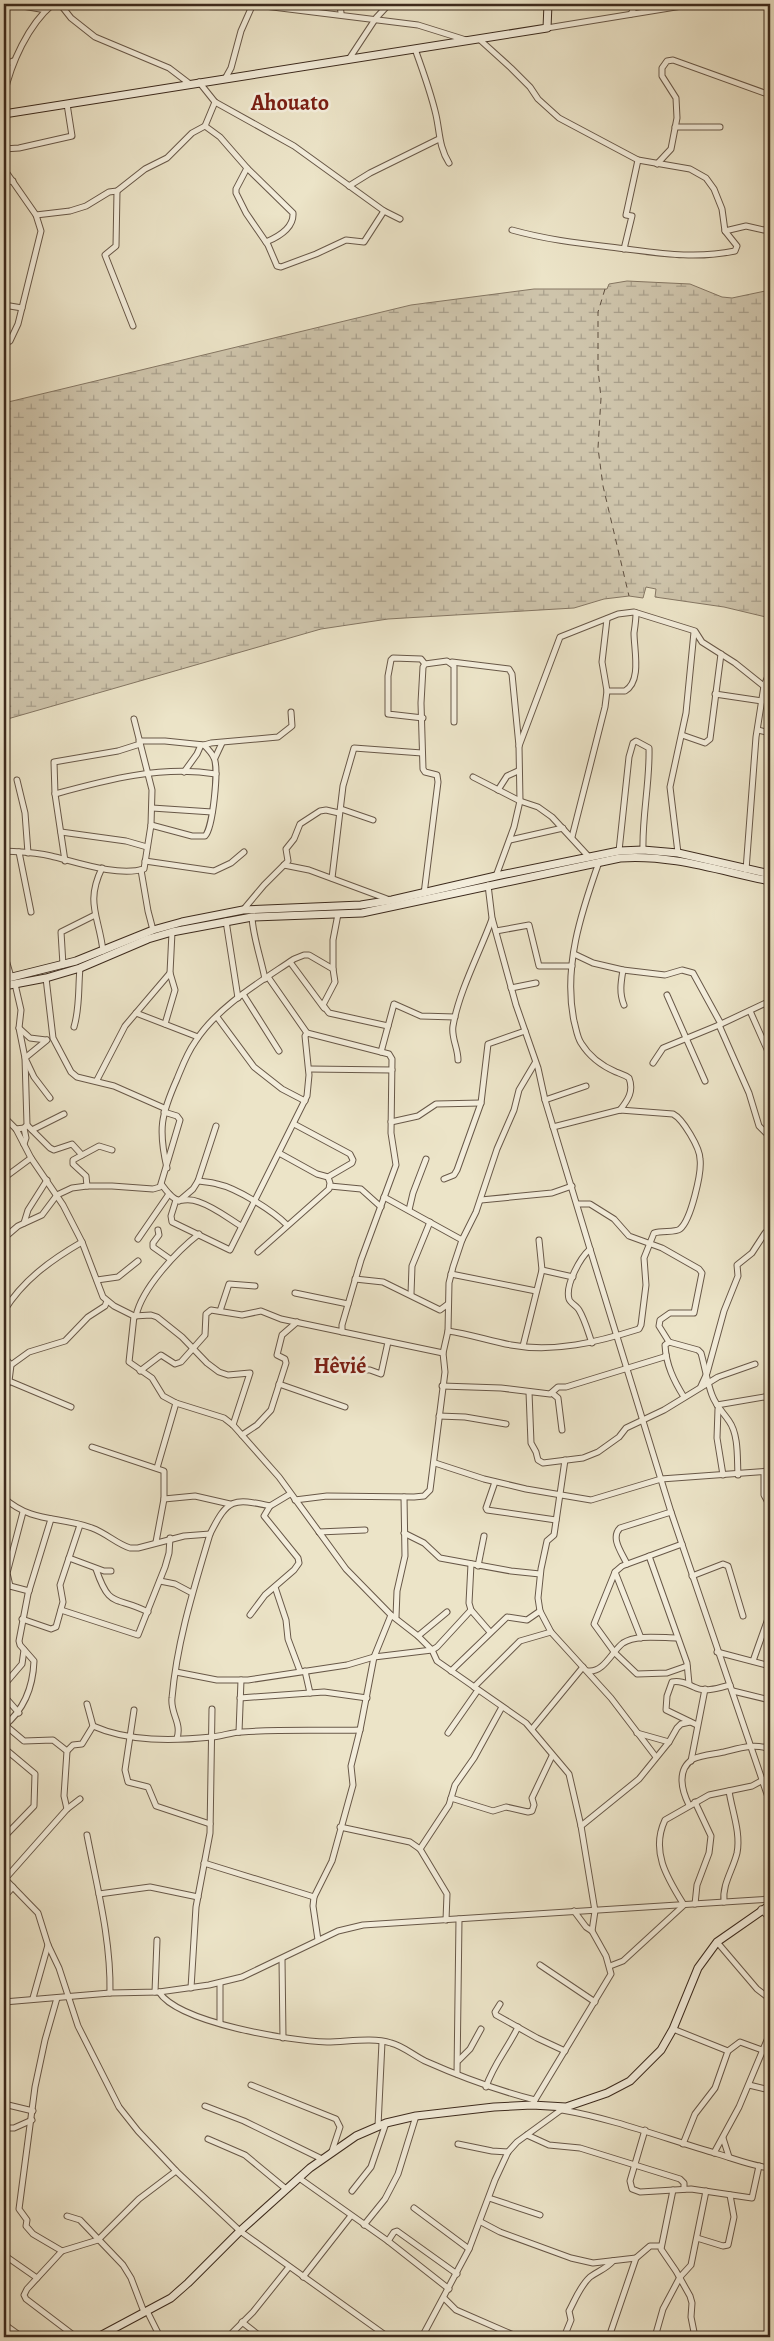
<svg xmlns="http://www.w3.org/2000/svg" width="774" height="2341" font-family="Alegreya,serif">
<defs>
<pattern id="wetland-marsh" width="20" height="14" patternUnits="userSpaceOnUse" patternTransform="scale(1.25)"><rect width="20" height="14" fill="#cec4ab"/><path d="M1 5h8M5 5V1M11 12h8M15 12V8" fill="none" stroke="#a89f8b"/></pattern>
</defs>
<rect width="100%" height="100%" fill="#ece4c8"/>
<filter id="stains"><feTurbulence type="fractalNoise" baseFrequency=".004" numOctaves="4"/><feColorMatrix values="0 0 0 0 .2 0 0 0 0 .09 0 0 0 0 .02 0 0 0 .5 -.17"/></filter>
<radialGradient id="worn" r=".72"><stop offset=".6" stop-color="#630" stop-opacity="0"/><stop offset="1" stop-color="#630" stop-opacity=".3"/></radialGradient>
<polygon fill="url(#wetland-marsh)" stroke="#857764" points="627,281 690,284 722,297 732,298 770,290 770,618 724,607 655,597 656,589 646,587 643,598 629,596 604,599 574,608 388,619 321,629 4,720 4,403 411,305 534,289 607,289 609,284"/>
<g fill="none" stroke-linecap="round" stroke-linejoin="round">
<polyline stroke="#5f4f3f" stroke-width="1" stroke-dasharray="6 5" stroke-linecap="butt" points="605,289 598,312 598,369 601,398 598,448 603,486 629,596"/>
<g stroke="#685848" stroke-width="7">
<g id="street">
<polyline points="11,4 46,10"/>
<polyline points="60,4 71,18 95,37 169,68 190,84"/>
<polyline points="249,4 418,25 466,40"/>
<polyline points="340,4 341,13"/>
<polyline points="293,8 302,4"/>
<polyline points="631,14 636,4"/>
<polyline points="547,28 694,4"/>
<path d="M479,39L511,68L530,87L538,99L559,118L638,160L690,169L706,178L714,189L722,209L725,231L737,246L735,251C691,260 654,252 610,247C576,243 544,239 512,230"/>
<path d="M415,49C423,71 431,93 436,115C440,133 439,147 449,163"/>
<polyline points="349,59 376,18 389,4"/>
<polyline points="4,65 13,61"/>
<polyline points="226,77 231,68 241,31 253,4"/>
<polyline points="199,82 215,102 294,146 384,211 400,219"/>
<path d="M4,95C11,63 28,25 53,4"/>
<path d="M205,126L220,137L247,168L293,213C294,228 278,237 266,242"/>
<polyline points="675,127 720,127"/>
<polyline points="4,149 19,148 72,136 67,104"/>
<polyline points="657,164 671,149 677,118 676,98 662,76 662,68 667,61 673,60 770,95"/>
<polyline points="247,168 236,189 236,193 246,213 268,245 277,266 281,267 316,254 346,240 364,242 384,211"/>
<polyline points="4,169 36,215 41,231 18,324 10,341"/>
<polyline points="4,182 13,181"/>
<polyline points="349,186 370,173 439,139"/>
<polyline points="117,191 116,246 105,255 133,326"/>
<polyline points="36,215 70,211 86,206 109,192 117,191 145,169 167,158 192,133 205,126 215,102"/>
<polyline points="725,231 746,226 764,230 770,229"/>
<polyline points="624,249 632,216 626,215 638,160"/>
<polyline points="4,305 22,308"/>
<polyline points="452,662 509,669 512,674 519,746 520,801 514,827 496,876"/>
<path d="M607,691H625C642,681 634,650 634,633C635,626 636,620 636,613"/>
<polyline points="715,694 762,701"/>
<polyline points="423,718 388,714 388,676 391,660 393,658 421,659 425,664"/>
<polyline points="758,730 770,733"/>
<polyline points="682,735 705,743 710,739 721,654"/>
<path d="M139,741H165L204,745C207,748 212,753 214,758C219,768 213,828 205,836H192L151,825"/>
<polyline points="204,745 211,743 278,737 292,726 291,712"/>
<polyline points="519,746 560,637 618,614 634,612 695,631 702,642 735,663 770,691"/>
<polyline points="215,758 222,743"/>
<polyline points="184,772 197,754 201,745"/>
<polyline points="473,777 520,801 538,807 552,817 589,857"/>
<polyline points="17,780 25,813 28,853"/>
<polyline points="498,790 507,776 518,771"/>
<path d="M55,794C106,780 162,765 216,774"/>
<polyline points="152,808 212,812"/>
<polyline points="341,809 373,820"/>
<polyline points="61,832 126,841 147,847"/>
<polyline points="572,837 605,707 607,691 602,662 607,619"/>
<polyline points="510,840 563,828"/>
<path d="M4,851C19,852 35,852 51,856C76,862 118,877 144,869L151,825L152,790L134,719"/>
<path d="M619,851L629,757L633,743L636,741L649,748C650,782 642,816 643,850"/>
<polyline points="19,852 31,912"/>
<polyline points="678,853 670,787 686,713 694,632"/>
<polyline points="65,861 55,794 54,762 118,751 140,744"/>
<polyline points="145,861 214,871 231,863 244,852"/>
<path d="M599,862C581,913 563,967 574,1021C576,1028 577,1037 581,1043C589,1056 602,1066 616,1072C621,1074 625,1075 629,1078C634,1091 628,1100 620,1110"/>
<polyline points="284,865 309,870 390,900"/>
<path d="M102,868C85,903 99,916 103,951"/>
<polyline points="141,870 148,911 153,930"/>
<polyline points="746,870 756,737 764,686 770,671"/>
<polyline points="332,878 343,786 354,748 422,753"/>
<polyline points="488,885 492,918 516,1005 538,1068 545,1100 590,1249 671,1512 770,1803"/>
<polyline points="424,894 438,782 437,775 425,772 423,769 421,703 423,667 425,664 447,661 454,666 454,722"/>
<polyline points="243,910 264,885 288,861 286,849 294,839 300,824 320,811 326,810 339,813"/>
<path d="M252,917C253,937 261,958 265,979"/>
<polyline points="226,921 238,998"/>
<polyline points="496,931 529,925 539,966 572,966"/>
<polyline points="4,953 11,977"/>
<polyline points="574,954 593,963 623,970 665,975 682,970 693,973 721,1024"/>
<polyline points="290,962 324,1008"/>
<polyline points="63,965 61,932 95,915"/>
<polyline points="333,969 333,940 338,914"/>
<path d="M623,970C621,982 619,993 624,1005"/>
<polyline points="268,977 307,1033"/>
<polyline points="46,978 53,1038 71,1072 77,1077 114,1086 164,1108"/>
<polyline points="15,984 21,1010 19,1028 25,1058 27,1125 24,1128 16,1129"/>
<polyline points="511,988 536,983"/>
<polyline points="243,994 279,1051"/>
<polyline points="667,995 705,1081"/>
<polyline points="750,1011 770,1056"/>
<polyline points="136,1013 198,1037"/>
<polyline points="217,1017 254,1067 282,1089 305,1101"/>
<polyline points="165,1024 175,990 170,973"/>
<polyline points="719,1025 749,1093 759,1126 770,1137"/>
<path d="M74,1027C80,1007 78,989 80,968"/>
<polyline points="19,1028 30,1038 46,1040"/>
<polyline points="47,1040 25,1058 34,1077 50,1098"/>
<polyline points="381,1052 394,1004 421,1016 455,1017"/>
<path d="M458,1060C458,1048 451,1037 453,1026C459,991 480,952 492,919"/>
<polyline points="653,1063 663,1048 719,1025 770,1001"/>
<polyline points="309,1069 392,1070"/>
<polyline points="97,1080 125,1026 170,973 172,932"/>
<polyline points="545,1100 586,1086"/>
<polyline points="4,1117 16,1129 31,1158 63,1205 82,1242 103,1297 114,1306 134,1316 129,1362 152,1378 163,1396 176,1403 224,1418 233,1425 279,1477 346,1569 391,1615 418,1636 432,1650 437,1661 526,1723 569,1774 581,1826 595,1911 592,1931 606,1956 611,1974 532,2105"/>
<polyline points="391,1122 418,1116 436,1104 481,1103"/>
<polyline points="27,1125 50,1148 54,1150 72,1144 82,1155"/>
<polyline points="32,1130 64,1114"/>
<polyline points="24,1144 26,1138 24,1128"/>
<polyline points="279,1153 317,1174 328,1177 352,1163 353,1160 350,1154 294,1124"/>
<path d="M167,1168C158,1129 161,1115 177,1079C182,1067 187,1053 195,1042C217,1007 260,982 294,959L304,955H309L333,969L335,982L323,1005L329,1013L388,1026"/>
<polyline points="4,1178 31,1158"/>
<polyline points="444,1179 454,1175 457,1170 481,1103 488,1044 525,1031"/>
<path d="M198,1181C205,1182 211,1182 217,1184C237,1188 273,1211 287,1225"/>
<path d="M162,1185C181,1211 180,1194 199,1202C214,1207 228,1218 241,1226"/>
<polyline points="87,1186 86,1176 73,1164 73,1160 99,1146 112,1150"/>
<polyline points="330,1186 361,1189 381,1207"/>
<polyline points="384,1197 462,1240"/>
<polyline points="176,1200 171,1216 172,1222 230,1250 307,1096 309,1075 305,1036 307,1033 389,1054 392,1059 391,1133 396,1165 361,1260 342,1325 342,1332"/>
<polyline points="481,1200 552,1193 572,1186"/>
<polyline points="179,1201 193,1189 198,1181 216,1126"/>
<path d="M578,1204H590L614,1219L629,1236L662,1248L699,1269L702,1273L694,1313H670L660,1320L659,1326L669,1342L698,1350L701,1353C705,1367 707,1382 712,1395C716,1406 723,1412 729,1421C739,1435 737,1459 738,1475"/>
<polyline points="409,1210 413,1193 426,1159"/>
<polyline points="24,1223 28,1210 47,1180"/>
<polyline points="158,1230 159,1235 153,1243 153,1247 170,1259"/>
<polyline points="4,1238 18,1226 42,1215 57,1195 72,1188 87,1186 112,1186 153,1189 160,1187 180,1120 177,1116 164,1112"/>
<polyline points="138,1239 169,1194"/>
<path d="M590,1249C580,1258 565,1285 569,1299C570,1303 577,1306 579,1310C585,1320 588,1332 592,1343"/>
<polyline points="258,1252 329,1189 330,1183 328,1177"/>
<polyline points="542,1270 573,1277"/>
<polyline points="451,1274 536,1291"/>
<polyline points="355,1279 383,1282 440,1310 448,1304"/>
<polyline points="97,1280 118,1277 138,1261"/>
<polyline points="295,1293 348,1304"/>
<polyline points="411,1294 412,1266 430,1222"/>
<path d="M4,1311C23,1280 51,1260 82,1242"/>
<polyline points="220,1311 229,1284 255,1286"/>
<polyline points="134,1316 151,1315 157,1317 182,1337 207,1363 219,1372 228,1375 250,1373 233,1425"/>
<path d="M136,1316C142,1288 177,1251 199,1234"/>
<path d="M448,1331C469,1334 490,1341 511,1345C554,1353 598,1342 639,1329L641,1325L646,1285L644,1258L654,1233C662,1230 675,1233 680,1229C691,1220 702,1172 700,1159C700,1148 683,1119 673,1114L620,1110L553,1127"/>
<path d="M669,1342L665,1345C666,1365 674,1381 684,1397"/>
<polyline points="523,1346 542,1270 539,1240"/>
<polyline points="4,1357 11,1365 9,1381 4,1391"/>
<polyline points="11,1365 29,1352 65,1341 88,1317 105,1306 107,1301"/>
<polyline points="348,1369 370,1370 381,1374 388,1342"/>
<polyline points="140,1371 161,1355 175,1364 181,1362 205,1335 206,1314 211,1310 242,1315 261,1311 281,1319 443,1353"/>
<polyline points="9,1381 71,1407"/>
<polyline points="279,1384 345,1407"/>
<polyline points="442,1386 501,1388 550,1394 558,1387 566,1387 664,1357 666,1355"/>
<polyline points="701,1386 707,1373 724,1311 738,1276 737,1265 752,1253 765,1233 770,1228"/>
<polyline points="529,1392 531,1443 536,1452 538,1460 543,1463 583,1458 598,1452 619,1437 626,1428 664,1410 718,1377 755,1364"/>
<polyline points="552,1393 558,1398 562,1430"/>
<polyline points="717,1405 770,1396"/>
<polyline points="718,1409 717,1438 723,1475"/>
<polyline points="439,1416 465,1417 506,1424"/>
<polyline points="242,1435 257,1425 271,1410 286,1363 285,1359 277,1355 282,1335 297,1322"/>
<polyline points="92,1447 164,1471 164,1499 156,1542"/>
<polyline points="565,1460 554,1535 547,1541 541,1569 538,1598 540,1611 551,1632 611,1698 656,1757"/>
<polyline points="435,1463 484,1479 526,1489 591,1500 661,1479 770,1471"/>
<polyline points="157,1468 176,1403"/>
<polyline points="764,1473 764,1495 770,1506"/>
<polyline points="495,1482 486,1508 487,1510 556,1520"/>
<path d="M4,1498C32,1523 59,1516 92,1528C106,1533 117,1544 130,1548H138L184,1536L210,1534"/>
<polyline points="164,1499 195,1496 230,1504"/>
<polyline points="295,1500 327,1496 414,1497 424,1496 430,1490 445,1372 443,1353 448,1331 449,1283 453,1267 462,1240 476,1212 497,1149 514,1110 519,1090 535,1063"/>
<polyline points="319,1532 365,1530"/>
<polyline points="404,1533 424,1543 440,1558 511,1571 540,1574"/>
<polyline points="649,1556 687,1663 689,1684"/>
<polyline points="69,1558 104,1571 111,1571"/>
<polyline points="471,1564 469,1603 471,1610 490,1632"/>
<path d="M627,1564C622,1553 610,1538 620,1528L671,1512"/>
<polyline points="478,1566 484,1536"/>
<path d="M96,1569C110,1610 115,1595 148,1612"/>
<polyline points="615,1572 594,1624 615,1653 637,1674 667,1673 687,1666"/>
<polyline points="692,1576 723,1564 728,1566 743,1616"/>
<polyline points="160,1581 175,1584 192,1593"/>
<polyline points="10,1586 7,1573 23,1512"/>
<polyline points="275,1587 286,1620 288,1639 300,1671"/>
<polyline points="4,1588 10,1586 29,1591"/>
<polyline points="61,1610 138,1635 165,1567 169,1553 170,1538"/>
<polyline points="250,1615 265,1595 294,1570 299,1563 298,1558 264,1516 270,1506 290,1494"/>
<polyline points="396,1617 397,1591 405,1556 404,1497"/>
<polyline points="22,1619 51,1629 56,1627 63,1602 60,1585 80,1525"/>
<polyline points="418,1636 447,1612"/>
<polyline points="641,1638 615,1572 622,1566 682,1544"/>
<polyline points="717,1652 770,1666"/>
<polyline points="753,1661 770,1613"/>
<polyline points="305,1671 310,1693"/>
<polyline points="451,1671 507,1617 527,1620 540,1611"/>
<path d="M588,1671C604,1673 612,1651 623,1643C636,1634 662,1638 677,1638"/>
<polyline points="176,1672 217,1680 248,1680 347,1665 374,1657 432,1650 437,1647 471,1610"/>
<polyline points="4,1685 22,1664 24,1650"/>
<polyline points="474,1687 520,1641 551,1632"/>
<polyline points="733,1691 770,1700"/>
<polyline points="4,1696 19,1713"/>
<polyline points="240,1698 324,1692 367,1698"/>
<polyline points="134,1710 125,1770 128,1782 148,1787 156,1806 210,1824"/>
<polyline points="5,1725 24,1741 53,1740 67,1751 64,1796 67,1809"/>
<path d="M697,1725L666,1710L667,1696L672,1682C680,1680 687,1684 694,1687C705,1693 719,1688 730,1685"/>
<path d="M4,1726C25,1709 33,1687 34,1661L20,1645L19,1641L28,1594L51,1519"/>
<path d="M93,1726C129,1742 173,1741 212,1737C222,1736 233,1732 242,1732C282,1729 321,1731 360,1730"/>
<polyline points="532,1729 583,1667"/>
<polyline points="239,1732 241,1680"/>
<polyline points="448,1733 478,1690"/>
<polyline points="637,1733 669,1742"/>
<path d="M177,1738C182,1723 170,1713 172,1698C177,1641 194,1588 210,1534C228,1498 233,1498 270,1506"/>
<polyline points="4,1748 35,1774 34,1806 4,1837"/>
<polyline points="67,1751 73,1745 82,1744 93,1726 87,1704"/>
<polyline points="691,1761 705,1689"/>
<polyline points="451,1798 493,1811 506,1807 528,1812 532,1811 534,1805 532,1798 552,1756"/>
<polyline points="695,1802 711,1836 709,1853 697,1885 695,1904"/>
<path d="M689,1805C682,1791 676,1770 693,1759C701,1755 715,1754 724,1752C740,1748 754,1743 770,1749"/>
<polyline points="581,1826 639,1779 669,1742 677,1728 681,1724 690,1722"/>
<polyline points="340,1827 410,1842 420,1849 447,1894 446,1920"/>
<path d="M87,1835C97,1887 111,1939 110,1993"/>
<polyline points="420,1849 449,1805 455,1785 474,1758 502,1707"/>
<polyline points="204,1863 314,1897"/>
<polyline points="4,1878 38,1913 48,1945 59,1968 78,2026 119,2107 138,2131 176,2171 240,2231 388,2337"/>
<polyline points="5,1879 67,1809 80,1799"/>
<polyline points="99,1894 150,1887 198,1897"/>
<polyline points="4,1897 13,1887"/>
<path d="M724,1902C722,1884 733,1870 737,1853C741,1833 732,1811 729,1791"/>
<polyline points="761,1909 770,1919"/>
<polyline points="574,1911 586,1927 592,1931"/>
<polyline points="318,1940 313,1906 314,1897 332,1861 353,1785 351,1766 360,1730 374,1657 391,1615"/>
<polyline points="717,1942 757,1989 770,1999"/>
<polyline points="282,1959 283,2038"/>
<polyline points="540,1965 595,2002"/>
<path d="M610,1966L623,1961L684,1905C668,1879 650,1852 665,1820L709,1795L752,1786L763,1780"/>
<polyline points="191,1988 196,1907 210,1833 212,1709"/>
<polyline points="155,1992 157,1940"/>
<path d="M159,1992C179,2023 290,2041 327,2042C347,2042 372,2037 391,2043C403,2046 413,2055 425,2061C461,2077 496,2090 535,2100"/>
<polyline points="33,1998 48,1945"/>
<polyline points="57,1998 45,2040 35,2087 19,2209 27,2220 26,2226 33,2234 62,2251"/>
<polyline points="4,2002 110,1993 159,1992 209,1985 242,1977 338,1931 363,1925 770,1899"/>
<polyline points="500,2004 495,2012 496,2015 537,2038 565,2051"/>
<polyline points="220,2023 220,1983"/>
<polyline points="673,2029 728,2051 715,2088 695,2114 683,2144"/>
<polyline points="728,2051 740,2042 762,2050"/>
<polyline points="459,2060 470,2049 481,2029"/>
<polyline points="457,2074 459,1919"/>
<polyline points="251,2085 336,2119 340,2127 332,2151"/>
<polyline points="749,2085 770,2090"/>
<path d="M486,2087C493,2065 508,2048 518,2027"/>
<polyline points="4,2104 33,2111"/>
<polyline points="205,2106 244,2121 322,2159"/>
<path d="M562,2110C615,2119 666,2139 718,2154C735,2159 752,2166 770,2168"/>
<polyline points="378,2126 382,2042"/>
<polyline points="4,2128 14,2128 32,2120"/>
<polyline points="645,2130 630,2181 632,2189 640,2192 691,2189 752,2198 759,2166"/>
<polyline points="527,2135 549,2145 580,2148 680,2179 684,2183 684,2189"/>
<polyline points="723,2138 729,2157"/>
<polyline points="208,2139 245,2155 286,2189"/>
<polyline points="458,2144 492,2151 508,2152"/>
<polyline points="714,2153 739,2107 770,2033"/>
<polyline points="299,2178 388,2241 449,2289"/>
<polyline points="673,2190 661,2249 676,2271 690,2296 692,2303 691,2317 695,2337"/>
<polyline points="352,2191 371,2167 386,2123"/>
<polyline points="489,2198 540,2215"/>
<polyline points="414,2208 469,2249"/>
<polyline points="67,2216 80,2220 123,2265 131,2278 144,2312"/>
<polyline points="481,2222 500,2232 571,2258 593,2263 636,2258"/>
<polyline points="364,2225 385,2199 398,2174 416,2116"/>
<polyline points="697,2238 723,2246 728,2245 734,2217 730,2195"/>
<polyline points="388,2241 394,2232 397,2231 457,2274"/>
<polyline points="4,2255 37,2278"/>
<polyline points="303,2277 350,2217"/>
<polyline points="444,2298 456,2310 518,2337"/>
<polyline points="147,2311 160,2337"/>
<polyline points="242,2322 261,2337"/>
<polyline points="4,2324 22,2337"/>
<polyline points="76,2337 26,2299 24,2295 27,2289 62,2251 98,2240 139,2199 176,2171"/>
<polyline points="228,2337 253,2312 289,2267"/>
<polyline points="422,2337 469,2249 495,2180 508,2152 517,2142 565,2107"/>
<path d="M564,2337L571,2320L569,2311C575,2300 580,2286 590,2277C598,2271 606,2269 613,2261"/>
<polyline points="609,2337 636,2258 650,2246 661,2246"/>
<polyline points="655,2337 663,2309 680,2277 691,2265 706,2191"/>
</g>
</g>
<g stroke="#3c2a1d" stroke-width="9">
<g id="secondary">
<polyline points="4,114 547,28 548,4"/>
<polyline points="4,979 76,961 153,930 182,922 243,910 361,905 392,900 496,876 619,851 643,850 678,853 770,874"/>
<path d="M4,986L46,978L80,968L148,939L172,932L252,917L362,913L620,858C671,854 720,871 770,881"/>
<polyline points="98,2337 171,2298 188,2283 240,2231 310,2168 356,2136 386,2123 416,2116 494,2107 532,2105 566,2107 607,2093 630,2081 661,2050 673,2029 698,1968 717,1942 770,1905"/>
</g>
</g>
<use href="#street" stroke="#f3eddb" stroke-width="5"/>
<use href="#secondary" stroke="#f3eddb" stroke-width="7"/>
</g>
<g text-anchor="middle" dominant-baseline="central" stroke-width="5" stroke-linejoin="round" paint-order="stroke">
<g font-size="22" font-weight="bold" fill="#7a1f14" stroke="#f3eddb">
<text x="290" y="103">Ahouato</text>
<text x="340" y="1366">Hêvié</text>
</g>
</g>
<rect width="774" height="2341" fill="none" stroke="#ece4c8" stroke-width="20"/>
<rect x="5" y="5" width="764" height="2331" fill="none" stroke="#3c2a1d" stroke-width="2.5"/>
<rect x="10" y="10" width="754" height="2321" fill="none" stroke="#3c2a1d"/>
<rect width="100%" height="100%" filter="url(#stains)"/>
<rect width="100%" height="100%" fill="url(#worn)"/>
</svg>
